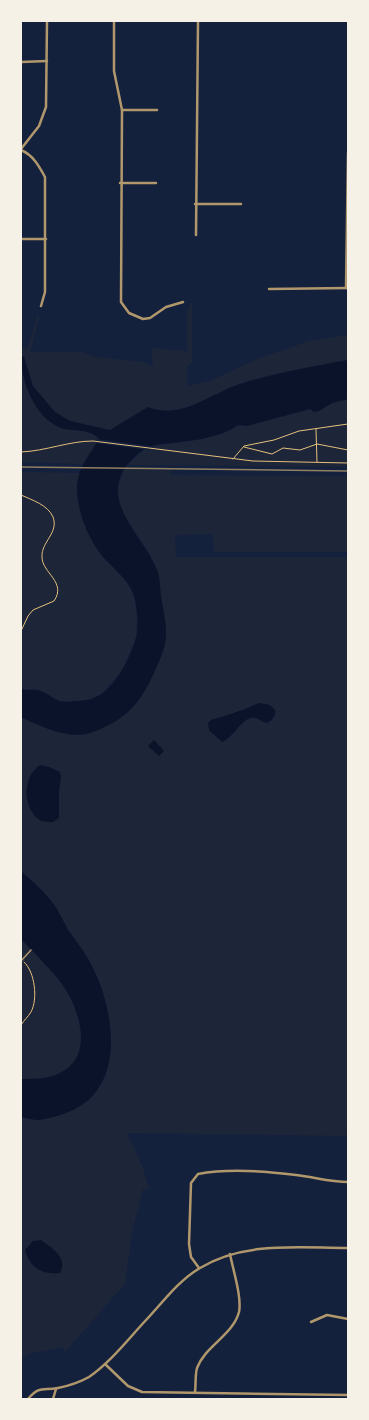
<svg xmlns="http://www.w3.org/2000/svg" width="369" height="1420" font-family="'DM Sans',sans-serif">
<rect width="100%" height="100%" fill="#14213d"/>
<g fill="#1d2539">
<path d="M192,301V362L187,367V386L210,381L257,359L309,341L348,335V360C314,366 276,373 243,383C212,392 182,421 148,407L112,430L107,429L83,464L21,462V346L27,350L37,316L39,317L30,352H82L95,357L144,362L153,367L151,348L187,351V311Z"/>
<polygon points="348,399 348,467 128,465 144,449 154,446 198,440 230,430 238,425 247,426 310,409 314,411 332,403"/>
<polygon points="124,469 171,470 171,475 348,476 348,552 214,552 213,534 175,535 176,557 348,557 348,1136 127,1133 142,1165 149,1189 143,1189 132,1232 125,1284 65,1352 63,1347 28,1354 21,1360 21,1117 38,1120 82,1105 93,1096 105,1078 110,1056 111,1038 107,1011 102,989 88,958 69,931 55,906 37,885 21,871 21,472 82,473 87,530 105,560 120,572 133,591 137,617 136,637 123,669 104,692 94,698 84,701 98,701 124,670 138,637 151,556 120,509 116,494"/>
<path d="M21,939C35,954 50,968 62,984C78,1007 93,1050 66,1071C54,1080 35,1079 21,1079Z"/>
</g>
<g fill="#0b132b">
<path d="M21,356L24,357L33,386L55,412L70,421L110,430L148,407C182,421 212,392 243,383C275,373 315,366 348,360V399L332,403L319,411L314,412L310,409L247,426L238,425C220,438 195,440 172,443C163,444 151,444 143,450C137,454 128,463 124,469C102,506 146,539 158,572C160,579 160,588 161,596C168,635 170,640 152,677C138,707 122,722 90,733C70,740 39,726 21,717V688C28,692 34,688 41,691C48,693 53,699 60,701C65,702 71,702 75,701C85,701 96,699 104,692C119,680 131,656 136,638C139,628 137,614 136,604C133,584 119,574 106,560C90,544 78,514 77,491C76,470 89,456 99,439C90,428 73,432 61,428C35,418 21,382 21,356Z"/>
<path d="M259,703L270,705L275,710C276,716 272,721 267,723C262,722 259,719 255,718C242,716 235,737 222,742L209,730L208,723L211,720C227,716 243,710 259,703Z"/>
<polygon points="154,740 164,751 159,756 148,746"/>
<path d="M40,765L49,767L60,772L61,777L59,791V818L53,822C48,822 42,822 38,819C22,805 23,776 40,765Z"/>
<path d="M21,871C33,882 46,893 55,906C60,914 64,922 68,930C74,939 82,948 87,957C111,997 126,1068 87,1101C75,1111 55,1118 39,1120C33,1120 27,1118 21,1117V1079C36,1079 52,1079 65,1070C94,1051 78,1006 62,984C50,968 35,954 21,939Z"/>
<path d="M41,1240C53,1249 68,1257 60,1273C42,1275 30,1268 25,1250L33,1241Z"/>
</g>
<polygon fill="#14213d" points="96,439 157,447 148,450 95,443"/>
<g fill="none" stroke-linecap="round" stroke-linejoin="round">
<g stroke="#e5c07b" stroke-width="1">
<polyline points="316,429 317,462"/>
<polyline points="244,447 272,454 283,448 300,450 317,444 348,450"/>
<path d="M21,452C46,451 69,441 93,441L253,461L348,463"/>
<polyline points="233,459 244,446 274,440 299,431 348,424"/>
<path d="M21,495C32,500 48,505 53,517C59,533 41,542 42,557C42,573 67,582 54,601L33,610L28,616L21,631"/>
<path d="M21,1025C24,1020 28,1017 31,1012C38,999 35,972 24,962"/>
</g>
<polyline stroke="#b1986c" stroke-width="1.5" points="21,961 31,950"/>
<g stroke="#b1986c" stroke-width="2.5">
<polyline points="114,21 114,71 122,110 121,302 129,313 143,319 150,318 166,307 183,302"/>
<polyline points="21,62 47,61"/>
<polyline points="122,110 157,110"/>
<polyline points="21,149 39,126 46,107 47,21"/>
<path d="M21,150C33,155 39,166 45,177V292L41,306"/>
<polyline points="120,183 156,183"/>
<polyline points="195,204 241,204"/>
<polyline points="196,235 198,21"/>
<polyline points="21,239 46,239"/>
<polyline points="346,288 348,153"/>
<polyline points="269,289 348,288"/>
<path d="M199,1268L191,1257L189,1244L191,1183L198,1174C229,1168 265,1171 296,1175C314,1177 330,1182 348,1182"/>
<polyline points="311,1322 327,1315 348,1319"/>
<polyline points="105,1364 128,1386 142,1392 348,1395"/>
<path d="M195,1392C196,1385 195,1375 197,1368C205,1346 233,1335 239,1312C242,1297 233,1270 230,1254"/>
<path d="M28,1399C40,1385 43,1391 58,1388C68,1386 80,1382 89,1377C111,1362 129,1338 147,1319C163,1302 179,1280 200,1268C244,1241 298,1248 348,1248"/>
<polyline points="53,1399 56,1389"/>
</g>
<polyline stroke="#918062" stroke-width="1.5" points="21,467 348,471"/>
</g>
<rect width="369" height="1420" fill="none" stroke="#f6f1e7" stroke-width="44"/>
</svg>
